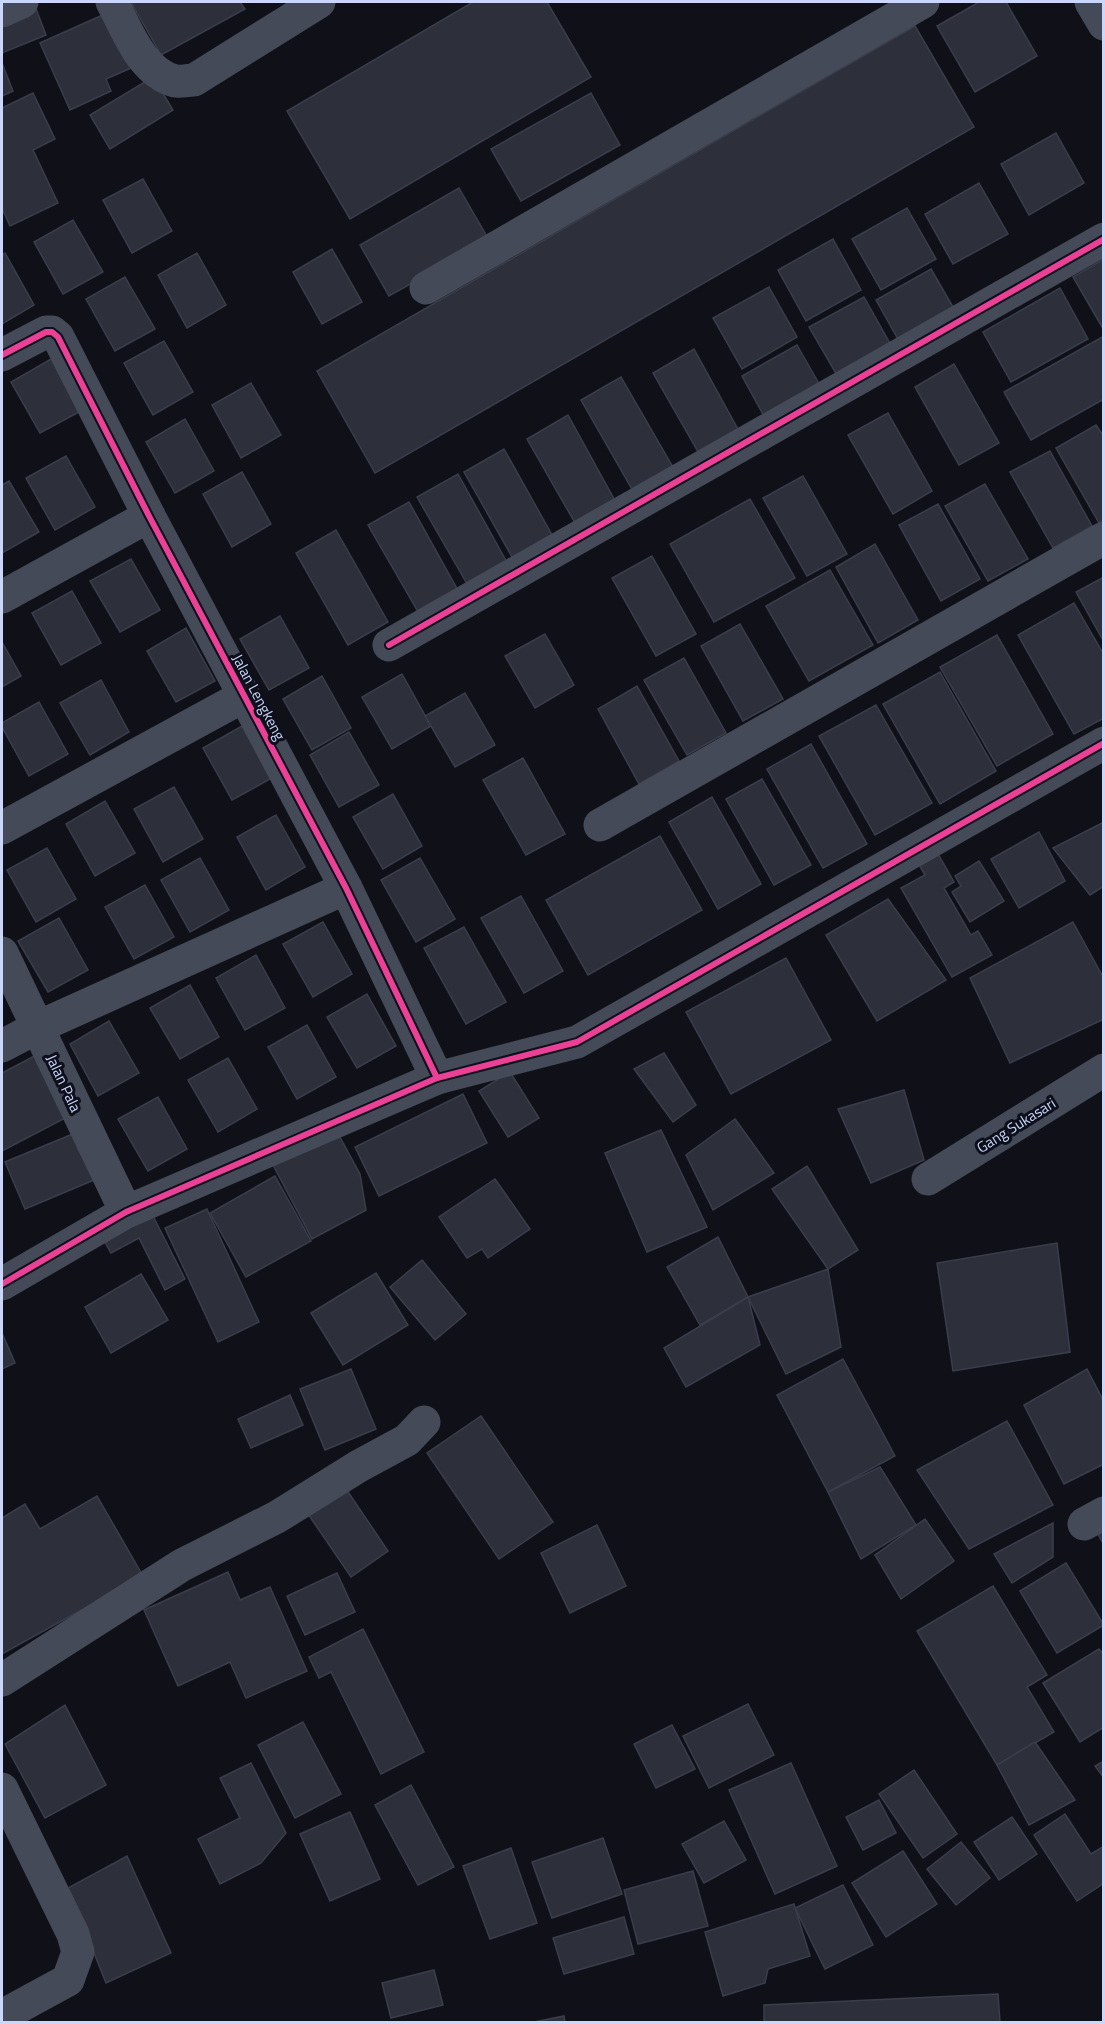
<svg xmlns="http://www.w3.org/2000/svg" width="1105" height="2024" font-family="'Titillium Web',sans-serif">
<rect width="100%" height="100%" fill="#101118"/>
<g fill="#2d303a" stroke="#3a3d4c" stroke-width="1.5">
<polygon points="135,2 240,2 245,9 161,55 132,4"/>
<polygon points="473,2 547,2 591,77 350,219 287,111"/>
<polygon points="979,2 1006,2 1037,56 975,92 937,26"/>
<polygon points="35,6 46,35 2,53 2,19"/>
<polygon points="116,9 140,64 106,79 111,91 70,110 40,43"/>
<polygon points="915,26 974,127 375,473 317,371"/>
<polygon points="2,63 13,91 2,96"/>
<polygon points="153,77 173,110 110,149 90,115"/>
<polygon points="33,93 55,139 33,150 58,203 10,226 2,208 2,108"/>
<polygon points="591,93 620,145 521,201 491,149"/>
<polygon points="1056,133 1084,183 1029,215 1001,164"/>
<polygon points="143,179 172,231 132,253 103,200"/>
<polygon points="979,183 1008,234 953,264 925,214"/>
<polygon points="459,188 489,240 389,296 360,245"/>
<polygon points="907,208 936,259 881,290 852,239"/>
<polygon points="73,220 103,272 63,294 34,242"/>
<polygon points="833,239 861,290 806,321 778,270"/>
<polygon points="332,249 362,302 322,324 293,272"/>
<polygon points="5,253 34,305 2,324 2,255"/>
<polygon points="197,253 226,305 187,328 158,275"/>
<polygon points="1104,259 1104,326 1102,327 1073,277"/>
<polygon points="931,269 960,319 904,350 876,300"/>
<polygon points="125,277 155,329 115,351 86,299"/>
<polygon points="769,287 797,337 742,369 713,318"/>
<polygon points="1060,288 1088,339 1011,382 983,332"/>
<polygon points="864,297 892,347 838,377 809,327"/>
<polygon points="1104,336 1104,399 1031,440 1004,392"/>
<polygon points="164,341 193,392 153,415 124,363"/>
<polygon points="797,345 826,396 770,427 742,376"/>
<polygon points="694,349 745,442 705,464 653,373"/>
<polygon points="51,359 81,411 40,433 11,382"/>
<polygon points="954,364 999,443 959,465 915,387"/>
<polygon points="621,377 674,469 633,491 581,400"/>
<polygon points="251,383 281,435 241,458 212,405"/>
<polygon points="888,413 932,491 893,514 848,435"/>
<polygon points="568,415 619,508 579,530 527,439"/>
<polygon points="185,419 214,471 175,493 146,442"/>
<polygon points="1096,425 1104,437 1104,520 1099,523 1056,448"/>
<polygon points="504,449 556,542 516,564 464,472"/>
<polygon points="1050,451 1092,526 1053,548 1010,472"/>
<polygon points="66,456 95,507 55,530 26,478"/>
<polygon points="242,472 271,524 232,547 203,494"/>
<polygon points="458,474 509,566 470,589 417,497"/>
<polygon points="803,476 847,554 807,576 763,498"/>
<polygon points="9,481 39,532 2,553 2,485"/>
<polygon points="985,484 1028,559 988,581 945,506"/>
<polygon points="750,499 795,578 714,622 670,544"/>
<polygon points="409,502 460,594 421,617 368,525"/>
<polygon points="938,504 980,579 941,601 899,525"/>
<polygon points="336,530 388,622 348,645 296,553"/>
<polygon points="875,544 918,620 878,643 836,567"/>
<polygon points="652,556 696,634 656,656 612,578"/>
<polygon points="131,559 160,610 120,632 90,581"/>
<polygon points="830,570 873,645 809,681 766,606"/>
<polygon points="1104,577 1104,642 1076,592"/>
<polygon points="72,591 101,643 61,665 32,613"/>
<polygon points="1074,603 1104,655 1104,718 1074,734 1018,635"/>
<polygon points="280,616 309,668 269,690 240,639"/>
<polygon points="740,624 783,699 743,721 701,646"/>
<polygon points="186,628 215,681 176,702 147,651"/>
<polygon points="545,634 574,685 535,708 505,656"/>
<polygon points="997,635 1053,734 997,766 940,667"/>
<polygon points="2,642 21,676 2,687"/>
<polygon points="684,658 726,733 687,755 644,680"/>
<polygon points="940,672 996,771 940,804 883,704"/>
<polygon points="402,674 431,726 392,749 362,697"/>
<polygon points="322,676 351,728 312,750 283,699"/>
<polygon points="101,680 129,732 90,755 60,703"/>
<polygon points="637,686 679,761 639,784 598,709"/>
<polygon points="465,693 495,745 455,767 425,716"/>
<polygon points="39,702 68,754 29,776 2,727 2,723"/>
<polygon points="876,705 932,803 875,835 819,736"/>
<polygon points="242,726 272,778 232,800 203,748"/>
<polygon points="349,732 379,785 339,807 310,755"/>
<polygon points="811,744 867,844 823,868 767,769"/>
<polygon points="523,758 565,834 526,855 483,780"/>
<polygon points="762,779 811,865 774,885 726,799"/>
<polygon points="174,787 203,839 163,862 134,809"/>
<polygon points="393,794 422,846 383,869 353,817"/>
<polygon points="712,797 761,884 718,909 669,822"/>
<polygon points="105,801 135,853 95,876 66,824"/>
<polygon points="276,815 305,867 266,890 237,837"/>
<polygon points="1104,822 1104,886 1090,895 1053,848"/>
<polygon points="1039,832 1065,881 1019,908 991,859"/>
<polygon points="660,836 702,910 588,975 546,900"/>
<polygon points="47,848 76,899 36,922 7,870"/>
<polygon points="937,852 954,882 944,888 971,935 978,931 992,955 952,977 901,888 925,875 918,863"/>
<polygon points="200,858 229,910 190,932 161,880"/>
<polygon points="420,858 455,919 416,942 381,880"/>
<polygon points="979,861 1004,901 970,922 952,892 961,886 955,876"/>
<polygon points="145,885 174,937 134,959 105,907"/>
<polygon points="521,896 563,971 524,993 481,918"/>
<polygon points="888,899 946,980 877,1021 826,935"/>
<polygon points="59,918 88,970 48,992 18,941"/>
<polygon points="323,922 352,974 313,997 283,944"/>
<polygon points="1073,922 1104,979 1104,1019 1010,1063 970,978"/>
<polygon points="464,927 506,1002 466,1024 424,948"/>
<polygon points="256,955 285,1008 245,1030 216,978"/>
<polygon points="786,958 831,1040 731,1094 686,1012"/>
<polygon points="190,985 219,1037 180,1059 150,1008"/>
<polygon points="367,994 396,1046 357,1068 327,1017"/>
<polygon points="109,1021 139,1073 98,1096 70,1044"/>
<polygon points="307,1025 336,1077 297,1099 268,1047"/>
<polygon points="40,1053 71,1115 2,1151 2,1073"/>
<polygon points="664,1053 696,1105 673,1122 634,1069"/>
<polygon points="228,1058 257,1109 218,1132 188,1080"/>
<polygon points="510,1072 539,1118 508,1137 479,1091"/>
<polygon points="904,1090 924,1160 871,1183 838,1109"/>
<polygon points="463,1094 487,1143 379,1196 355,1147"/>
<polygon points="158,1097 187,1149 148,1171 118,1119"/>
<polygon points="735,1119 774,1173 713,1210 686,1155"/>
<polygon points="335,1128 360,1174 366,1210 312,1239 272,1163"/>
<polygon points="661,1130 707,1227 647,1252 605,1153"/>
<polygon points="75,1133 94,1180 25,1209 5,1162"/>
<polygon points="807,1166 858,1250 828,1269 772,1189"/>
<polygon points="275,1176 311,1241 246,1277 210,1213"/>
<polygon points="495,1179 530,1229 488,1258 482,1249 467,1258 439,1217"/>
<polygon points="207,1209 259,1322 218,1342 165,1228"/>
<polygon points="151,1212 185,1279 165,1290 139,1238 111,1253 102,1237"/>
<polygon points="718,1237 748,1297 700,1325 667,1267"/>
<polygon points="1057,1243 1070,1352 953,1371 937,1263"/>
<polygon points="422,1260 466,1314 435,1340 390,1287"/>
<polygon points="828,1269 841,1347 786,1374 748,1297"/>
<polygon points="376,1273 408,1325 343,1365 311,1313"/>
<polygon points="141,1274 168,1320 111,1353 85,1307"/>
<polygon points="748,1297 760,1345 686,1387 664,1348"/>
<polygon points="2,1333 15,1363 2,1369"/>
<polygon points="843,1359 895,1456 828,1492 777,1395"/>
<polygon points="351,1369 376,1429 325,1450 300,1389"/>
<polygon points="1087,1369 1104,1402 1104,1464 1064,1484 1024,1405"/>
<polygon points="290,1395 303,1425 251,1448 238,1419"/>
<polygon points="481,1416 553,1522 499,1559 427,1453"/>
<polygon points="1007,1421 1053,1505 969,1549 917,1470"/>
<polygon points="880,1467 916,1525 861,1559 828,1492"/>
<polygon points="344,1486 388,1551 351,1577 306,1511"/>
<polygon points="97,1496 143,1576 2,1654 2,1518 25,1504 40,1529"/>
<polygon points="925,1519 954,1561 901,1599 875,1555"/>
<polygon points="1053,1523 1053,1557 1012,1583 994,1554"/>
<polygon points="597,1525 626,1586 570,1613 541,1553"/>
<polygon points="1104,1528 1104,1545 1096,1531"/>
<polygon points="1066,1563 1104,1625 1057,1653 1020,1591"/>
<polygon points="228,1572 240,1600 270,1587 307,1671 246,1698 230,1662 178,1686 144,1610"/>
<polygon points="337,1573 355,1612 305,1635 287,1596"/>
<polygon points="993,1586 1047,1675 1027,1687 1054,1732 997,1765 917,1631"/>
<polygon points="363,1629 424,1752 381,1774 331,1672 319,1678 309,1657"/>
<polygon points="1099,1649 1104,1654 1104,1727 1080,1742 1043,1683"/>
<polygon points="748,1704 774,1755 709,1788 683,1736"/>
<polygon points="65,1705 106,1785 45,1818 5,1744"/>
<polygon points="303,1722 341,1794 295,1818 258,1745"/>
<polygon points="672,1725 695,1769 656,1788 634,1744"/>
<polygon points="1035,1742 1075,1800 1029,1825 997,1765"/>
<polygon points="1104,1761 1104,1778 1095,1766"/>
<polygon points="251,1763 286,1833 261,1863 220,1884 198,1839 240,1818 220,1778"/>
<polygon points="791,1763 837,1866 775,1894 729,1790"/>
<polygon points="914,1770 957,1834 923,1858 879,1794"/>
<polygon points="411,1785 454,1867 418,1885 375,1805"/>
<polygon points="879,1800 896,1833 863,1850 846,1817"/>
<polygon points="350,1812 380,1879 330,1901 300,1834"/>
<polygon points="1065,1814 1091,1854 1104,1846 1104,1883 1077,1901 1034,1835"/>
<polygon points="1012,1817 1037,1854 999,1880 974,1842"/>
<polygon points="724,1821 746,1860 704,1883 682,1844"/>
<polygon points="603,1838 622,1894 552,1918 532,1862"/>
<polygon points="961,1842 990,1878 956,1905 927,1869"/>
<polygon points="511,1848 537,1923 490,1939 463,1866"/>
<polygon points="903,1851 937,1904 886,1937 852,1883"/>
<polygon points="127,1856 171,1953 106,1983 68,1888"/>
<polygon points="693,1871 708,1926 638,1944 624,1890"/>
<polygon points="843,1885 873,1945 825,1969 795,1908"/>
<polygon points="794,1904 810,1956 768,1969 765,1983 723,1996 705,1932"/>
<polygon points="624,1917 634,1954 564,1974 553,1938"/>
<polygon points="434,1970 443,2005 391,2018 382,1983"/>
<polygon points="998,1994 1000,2022 764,2022 764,2005"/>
<polygon points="564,2016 565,2022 534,2022"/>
</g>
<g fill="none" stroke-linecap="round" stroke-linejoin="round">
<g stroke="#454a58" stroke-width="33">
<path d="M112,2C127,29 141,72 175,81C181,82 188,80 194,80L319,2"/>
<polyline points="1091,2 1104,24"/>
<polyline points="2,11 22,2"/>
<polyline points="426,288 923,2"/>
<polyline points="2,355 46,332 52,332 58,337 149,516 346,888 437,1078"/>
<polyline points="2,597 149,516"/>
<polyline points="389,645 1104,239"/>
<polyline points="600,825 1104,538"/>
<polyline points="2,828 244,696"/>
<polyline points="2,953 126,1212"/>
<polyline points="2,1046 38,1027 346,888"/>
<polyline points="928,1179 1104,1070"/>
<polyline points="2,1284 126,1212 437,1078 577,1042 1104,743"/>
<polyline points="1084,1524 1104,1513"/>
<polyline points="2,1680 182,1565 277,1517 359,1466 407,1440 424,1422"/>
<polyline points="2,1789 73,1934 78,1952 68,1980 2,2016"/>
</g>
<g stroke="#0d0f1b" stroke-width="10">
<g id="cycleway">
<polyline points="2,355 46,332 52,332 58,337 149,516 346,888 437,1078"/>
<polyline points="389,645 1104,239"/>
<polyline points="2,1284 126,1212 437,1078 577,1042 1104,743"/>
</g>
</g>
<use href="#cycleway" stroke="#ea4096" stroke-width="6"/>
</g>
<g text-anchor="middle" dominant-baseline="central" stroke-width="6" stroke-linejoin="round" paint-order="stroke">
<g font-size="15" fill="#cbd6fb" stroke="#0d0f1b">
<text transform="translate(259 697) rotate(62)">Jalan Lengkeng</text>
<text transform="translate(64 1083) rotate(65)">Jalan Pala</text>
<text transform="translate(1016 1125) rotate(-32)">Gang Sukasari</text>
</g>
</g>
<rect width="1105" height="2024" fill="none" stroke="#cbd6fb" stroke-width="6"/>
</svg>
